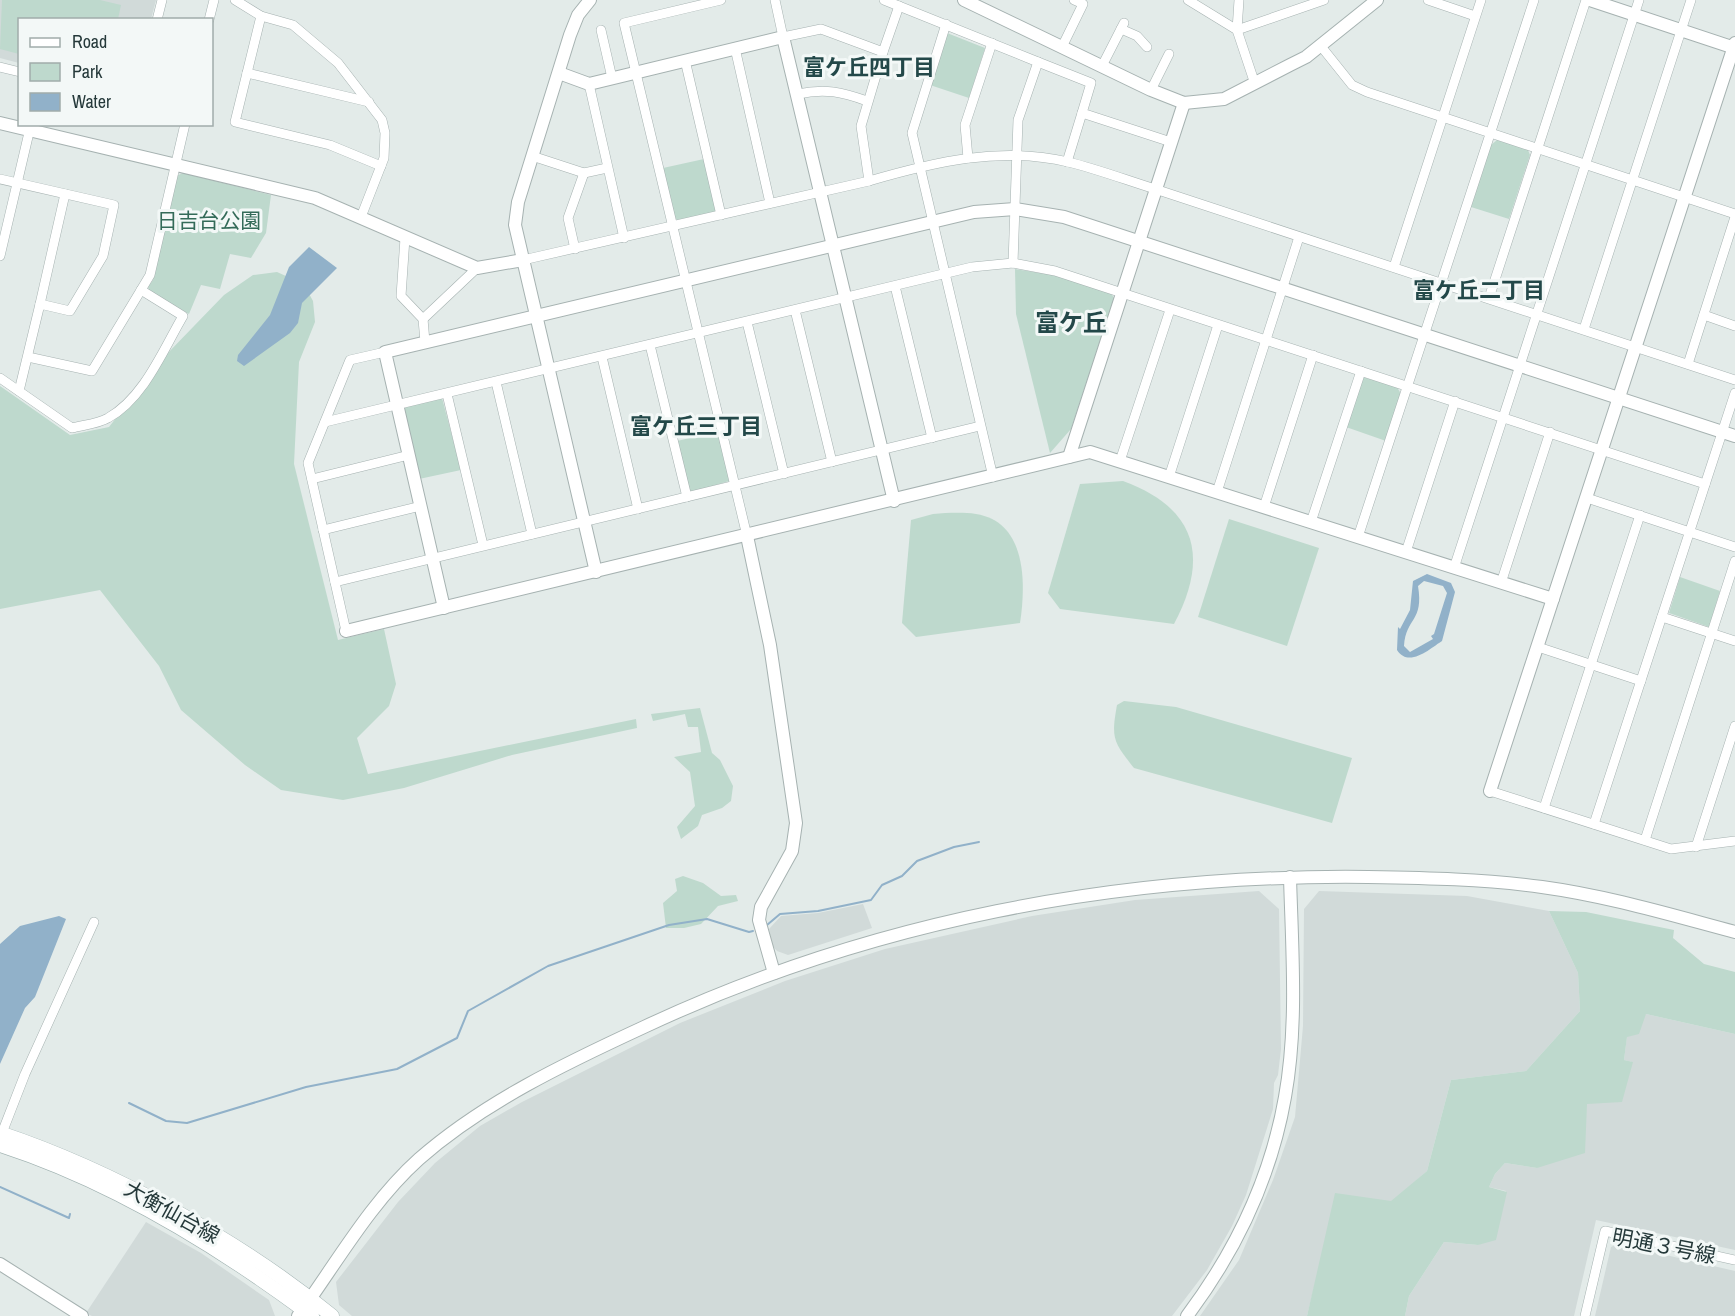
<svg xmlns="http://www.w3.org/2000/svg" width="1735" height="1316" font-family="'Archivo Narrow','Noto Sans JP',sans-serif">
<rect width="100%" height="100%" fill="#e3ebe9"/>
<g fill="#d1dad9">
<polygon points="0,0 156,0 151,19 20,20 19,63 0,58"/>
<polygon points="1259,891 1279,909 1281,1049 1278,1075 1274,1083 1273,1109 1246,1195 1232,1226 1207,1270 1172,1316 352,1316 339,1305 336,1282 398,1202 435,1163 480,1126 522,1102 680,1023 785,981 885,949 1032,916 1135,900"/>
<polygon points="1319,891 1467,896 1549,911 1578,973 1580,1011 1526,1071 1451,1080 1427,1171 1319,1268 1307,1316 1200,1316 1239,1260 1273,1180 1295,1117 1303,1026 1304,909"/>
<polygon points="863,904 872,928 788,955 777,951 772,945 769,929 781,916 818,913"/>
<polygon points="1646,1014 1735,1034 1735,1250 1596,1220 1574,1316 1405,1316 1409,1296 1444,1242 1478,1245 1506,1191 1489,1187 1495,1174 1505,1163 1537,1168 1587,1103 1632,1062 1624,1060 1627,1036"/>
<polygon points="146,1222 201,1253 269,1300 275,1316 92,1316 86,1313"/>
<polygon points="1618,1244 1735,1271 1735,1316 1595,1316 1611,1247"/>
</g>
<g fill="#bed9cd">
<polygon points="2,0 100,0 121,5 118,19 20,20 19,54 0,49"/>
<polygon points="947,33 985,48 969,98 930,85"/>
<polygon points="1497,140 1528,150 1530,155 1509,219 1471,207 1491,145"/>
<polygon points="704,159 717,209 714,214 679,221 673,217 663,168"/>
<polygon points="183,173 271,195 266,233 251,258 230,254 220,289 201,285 189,314 150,292 148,287 153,280 176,176"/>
<polygon points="1015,269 1054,275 1111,293 1114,298 1071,429 1050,453 1016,314"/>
<polygon points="277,272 297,281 307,290 313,301 315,322 299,362 294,464 338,640 384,629 396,684 389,706 357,738 368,774 636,719 637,728 512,755 404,788 343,800 281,790 245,765 181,710 159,666 100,590 0,609 0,386 70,435 109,427 164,357 224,295 253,275"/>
<polygon points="1363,377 1397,387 1401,394 1386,441 1346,427"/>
<polygon points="442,398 461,470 419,479 403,410 407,406"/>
<polygon points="720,431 729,481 693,492 688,489 677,441"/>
<path d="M1123,481C1196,508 1210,556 1174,624L1060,609L1048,593L1080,484Z"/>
<path d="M933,514C947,513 962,512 976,514C1027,522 1026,584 1020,623L916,637L902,623L911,520Z"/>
<polygon points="1229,519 1319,548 1287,646 1198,617"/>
<polygon points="1680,577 1720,591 1709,627 1669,613"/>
<path d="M1124,701L1176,707L1352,758L1332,823L1134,768C1113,742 1111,738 1117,705Z"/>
<polygon points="700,708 712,753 720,760 733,786 731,801 722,808 702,815 698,826 681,839 677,827 695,806 690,772 674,757 701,752 698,727 688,727 685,714 653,721 651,714"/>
<polygon points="683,876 703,883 721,896 736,895 738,901 718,906 701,924 684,928 666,928 663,903 677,891 675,879"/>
<polygon points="1549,911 1586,912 1674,930 1673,938 1704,964 1735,972 1735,1034 1646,1014 1639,1034 1627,1037 1624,1060 1633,1062 1622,1102 1587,1104 1585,1153 1537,1168 1505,1163 1495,1174 1489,1187 1507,1192 1496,1240 1478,1245 1444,1242 1409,1296 1405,1316 1307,1316 1335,1193 1391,1201 1427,1171 1451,1080 1526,1071 1580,1011 1578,973"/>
</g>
<g fill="#91b1c9" fill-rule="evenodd">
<polygon points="309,247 337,268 302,303 298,323 290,333 244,366 237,361 238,355 270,315 289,267"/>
<path d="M1427,574L1451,583L1455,592L1442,641C1432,647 1409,669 1397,650L1398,627L1400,629L1410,610L1413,581ZM1424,581L1443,586L1447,593L1434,634L1431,636L1433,639L1410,652L1404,646C1406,617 1424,622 1418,586Z"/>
<polygon points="59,916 66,919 35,997 25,1008 0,1064 0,944 20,926"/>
</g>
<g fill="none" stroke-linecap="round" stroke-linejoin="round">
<g stroke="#91b1c9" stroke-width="2">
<polyline points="767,925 780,914 818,911 871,900 882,885 902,876 917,861 954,847 979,842"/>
<polyline points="129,1103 166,1121 187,1123 306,1087 397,1069 457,1038 468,1011 548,966 669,925 707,919 749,932 753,931"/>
<polyline points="0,1187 69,1218 70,1214"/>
</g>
<g stroke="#a6b2b1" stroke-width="10">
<g id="minor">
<polyline points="235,0 261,16 293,25 338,63 382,120 385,133 384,158 361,217"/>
<polyline points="721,0 624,23 747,536"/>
<polyline points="775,0 783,37 821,29 883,52 899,6"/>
<polyline points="884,0 1038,62 1018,120 1013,263"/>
<polyline points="1188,0 1237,30"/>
<polyline points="1239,0 1237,30 1255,84"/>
<polyline points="1428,0 1475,16"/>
<polyline points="261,16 235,122 330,145 381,166"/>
<polyline points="157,20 162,0"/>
<polyline points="209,20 214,0"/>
<polyline points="946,24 912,133 993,477"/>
<polyline points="1121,29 1137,36 1147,47"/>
<polyline points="601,30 612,78"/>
<polyline points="1237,30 1324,0"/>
<polyline points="1320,45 1352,85 1367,92 1735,214"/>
<polyline points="1062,47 1083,4 1074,0"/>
<polyline points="735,48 770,203"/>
<polyline points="685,60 721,215"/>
<polyline points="1038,62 1091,83 1082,113 1171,142"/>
<polyline points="1102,66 1124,23"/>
<polyline points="0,67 20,72"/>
<polyline points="247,73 369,102"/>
<polyline points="589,84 624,238"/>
<polyline points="1151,90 1169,54"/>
<path d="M798,94C825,88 842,92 867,101"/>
<polyline points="532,156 584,173 607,168"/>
<polyline points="968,158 965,125 992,43"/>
<polyline points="1067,162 1082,113"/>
<polyline points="0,179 114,205 103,256 70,311 40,304 19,391"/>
<polyline points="869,181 861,126 883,52"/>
<polyline points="405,238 401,296 423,319 425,342"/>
<polyline points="575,249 568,218 584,173"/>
<polyline points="0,256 31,124"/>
<path d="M523,260L869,181C934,162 1000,146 1068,162C1097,169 1126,180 1155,189L1735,380"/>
<polyline points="1394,267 1481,0"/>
<polyline points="895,286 932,438"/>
<polyline points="1489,298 1586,0"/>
<polyline points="40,304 65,194"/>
<polyline points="795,310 832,462"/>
<polyline points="1704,315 1735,326"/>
<polyline points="423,319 477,268"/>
<polyline points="747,322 784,474"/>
<polyline points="1584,329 1691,0"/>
<polyline points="650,345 687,497"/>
<polyline points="28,357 92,371 141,290"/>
<polyline points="602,357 638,509"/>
<polyline points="1688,364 1735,217"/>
<path d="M0,378L72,428C83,425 98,424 108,418C144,398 163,350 183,316L141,290L150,275L185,124"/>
<polyline points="496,382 532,534"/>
<polyline points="447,394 483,545"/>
<polyline points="325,422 972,267 1013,263 1055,271 1705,484"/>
<polyline points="1120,461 1170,310"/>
<polyline points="1169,477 1218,325"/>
<polyline points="312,479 409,455"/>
<polyline points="1217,492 1299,237"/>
<polyline points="1587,498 1735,547"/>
<polyline points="1264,507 1313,355"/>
<polyline points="1311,522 1361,371"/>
<polyline points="323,530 421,506"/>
<polyline points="1358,537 1534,0"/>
<polyline points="1406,552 1455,401"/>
<polyline points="1454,568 1639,0"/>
<polyline points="335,582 980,426"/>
<polyline points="1501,583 1550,432"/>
<polyline points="1662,617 1735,641"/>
<polyline points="346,631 308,463 350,360 385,352"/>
<polyline points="1538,647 1641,681"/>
<polyline points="1490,791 1671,849 1735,841"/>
<polyline points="1544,808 1640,515"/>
<polyline points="1594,824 1735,393"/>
<polyline points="1645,840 1735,561"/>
<polyline points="1696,847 1735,726"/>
<polyline points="2,1133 25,1074 94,922"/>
<polyline points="1585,1316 1605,1231 1735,1260"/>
</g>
</g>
<g stroke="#a6b2b1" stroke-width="14">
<g id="tertiary">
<polyline points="590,0 578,15 570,35 518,202 515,225 596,572"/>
<polyline points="964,0 1151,90 1184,103 1224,99 1290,65 1306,57 1377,0"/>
<polyline points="1590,0 1735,48"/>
<polyline points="559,73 589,84 783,37 894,501"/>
<polyline points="0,123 315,198 477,268 523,260"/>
<polyline points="1069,457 1184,103"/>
<polyline points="747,536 770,645 796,823 792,851 761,907 759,920 774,973"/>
<polyline points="444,608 385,352 974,212 1015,209 1064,217 1735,436"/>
<polyline points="346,631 1090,452 1553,599"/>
<polyline points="1490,791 1735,43"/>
<polyline points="0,1264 82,1316"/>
<path d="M298,1316C336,1264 370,1203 419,1159C484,1102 566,1063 644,1027C870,921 1118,874 1368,877C1426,878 1484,879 1542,887C1608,896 1671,915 1735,932"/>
<path d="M1187,1316C1235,1252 1271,1177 1285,1097C1298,1025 1292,950 1290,877"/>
</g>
</g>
<g stroke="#a0b2b1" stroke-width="15">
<g id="secondary">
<path d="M0,1133C111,1170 241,1241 332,1316"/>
<path d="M0,1145C112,1181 218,1246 312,1316"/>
</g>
</g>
<use href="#minor" stroke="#fff" stroke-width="9"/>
<use href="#tertiary" stroke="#fff" stroke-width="12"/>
<use href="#secondary" stroke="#fff" stroke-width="14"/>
</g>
<g text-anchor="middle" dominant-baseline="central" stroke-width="6" stroke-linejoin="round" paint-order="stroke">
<g font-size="21" fill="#346b59" stroke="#f3f8f7">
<text x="209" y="220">日吉台公園</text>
</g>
<g font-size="21" fill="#25393a" stroke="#f3f8f7">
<text transform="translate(172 1212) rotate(29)">大衡仙台線</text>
<text transform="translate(1664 1246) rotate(11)">明通３号線</text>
</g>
<g font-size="22" font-weight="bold" fill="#234849" stroke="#f3f8f7">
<text x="869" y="67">富ケ丘四丁目</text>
<text x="1479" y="290">富ケ丘二丁目</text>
<text x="696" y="426">富ケ丘三丁目</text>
</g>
<g font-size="24" font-weight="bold" fill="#234849" stroke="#f3f8f7">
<text x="1071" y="322">富ケ丘</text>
</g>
</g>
<rect x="18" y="18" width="195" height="108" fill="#f3f8f7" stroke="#a1acab" stroke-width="1.5"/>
<rect x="30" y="38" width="30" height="9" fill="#ffffff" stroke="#a1acab" stroke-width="1.5"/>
<text x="72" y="48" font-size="18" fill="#25393a">Road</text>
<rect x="30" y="63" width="30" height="18" fill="#bed9cd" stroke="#a1acab" stroke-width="1.5"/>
<text x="72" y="78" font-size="18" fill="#25393a">Park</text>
<rect x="30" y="93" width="30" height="18" fill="#91b1c9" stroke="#a1acab" stroke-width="1.5"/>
<text x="72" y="108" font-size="18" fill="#25393a">Water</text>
</svg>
